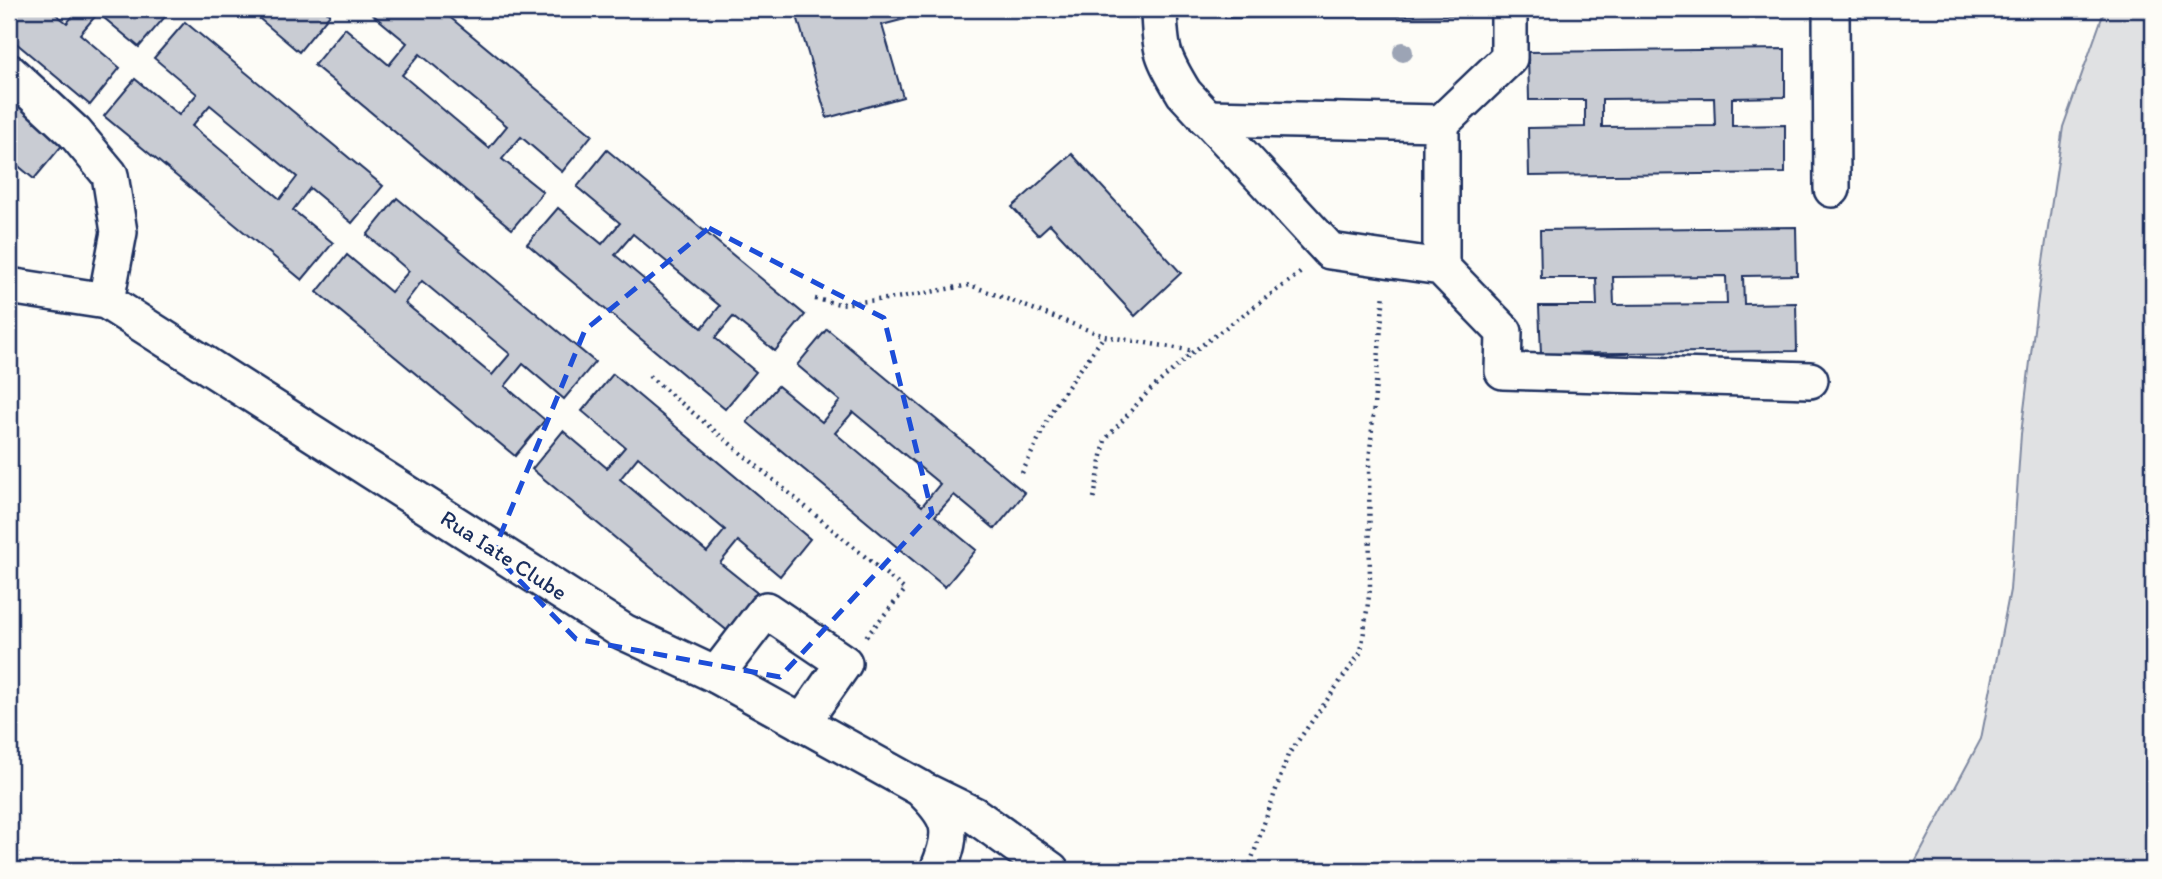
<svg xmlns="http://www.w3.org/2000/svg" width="2162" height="879" font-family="Itim,sans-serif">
<rect width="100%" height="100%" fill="#fdfcf7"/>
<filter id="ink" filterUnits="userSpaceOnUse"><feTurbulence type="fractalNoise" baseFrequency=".0143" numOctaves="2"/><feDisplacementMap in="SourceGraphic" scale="14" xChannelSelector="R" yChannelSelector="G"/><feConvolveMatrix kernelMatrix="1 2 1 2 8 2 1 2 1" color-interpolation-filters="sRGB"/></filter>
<g filter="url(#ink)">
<polygon fill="#e0e1e3" stroke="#7e88a0" stroke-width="2" points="2105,9 2153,9 2153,870 1911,870 1981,739 2010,590 2021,434 2040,282 2063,127"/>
<g fill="#c9ccd3" stroke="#1b2f5e" stroke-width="2" fill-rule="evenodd">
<polygon points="9,9 49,9 67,23 79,9 167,9 170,11 139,47 98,13 80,34 120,68 90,105 9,37"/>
<polygon points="248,9 323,9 330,14 299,52"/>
<path d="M366,9H440L592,135L562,172L521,137L502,159L543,192L512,229L314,65L345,28L389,65L407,43ZM420,54L507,126L489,148L402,75Z"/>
<polygon points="795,9 902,9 905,19 882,25 903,97 827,118"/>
<polygon points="1225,9 1481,9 1481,15 1225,18"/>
<path d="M185,22L383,186L352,223L310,188L293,210L333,243L302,280L104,116L135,79L179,115L197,94L154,58ZM210,105L297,177L280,199L192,126Z"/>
<path d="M1785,49V97L1732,98V126L1785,125V173L1529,176L1528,128L1585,127V100H1529L1528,52ZM1714,98L1715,126L1602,127V99Z"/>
<polygon points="9,96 65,142 34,179 9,158"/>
<path d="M607,150L805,315L775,351L733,317L715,338L756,372L725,409L527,244L558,208L602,244L620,223L577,187ZM633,234L720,306L702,328L615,255Z"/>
<polygon points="1072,154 1181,273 1135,316 1050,224 1038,235 1012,207"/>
<path d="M397,198L595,362L564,399L523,364L505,386L545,420L515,456L317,292L347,255L391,292L409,271L367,235ZM422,281L510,354L492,375L405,303Z"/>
<path d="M1796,227L1797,275L1743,276L1744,304L1796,303L1797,351L1541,354L1539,306H1597L1596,278H1541L1540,230ZM1726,276L1727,304L1614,305L1613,277Z"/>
<path d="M827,329L1025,493L995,529L954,495L935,516L976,550L945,587L747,422L778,386L822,422L840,401L797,365ZM853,412L940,484L922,506L835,433Z"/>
<path d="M613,374L810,539L780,576L738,541L720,563L761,596L730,633L532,469L563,431L607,468L625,447L582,411ZM638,457L725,530L707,552L620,479Z"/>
</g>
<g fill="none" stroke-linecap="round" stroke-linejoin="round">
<g stroke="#1b2f5e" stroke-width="40">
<g id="minor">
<path d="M1159,9C1160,51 1162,57 1184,93L1330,251L1441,267L1504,332L1503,371L1810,380"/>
<polyline points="1831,9 1832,189"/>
<polyline points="9,72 75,133 110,175 119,232 106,301"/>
<polyline points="1206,118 1441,123 1441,267"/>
<polyline points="1441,123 1509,58 1509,9"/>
<path d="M9,286L106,301L624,632L716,675L920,788C951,818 955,830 938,870"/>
<polyline points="716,675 766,610 844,663 802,723"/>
<polyline points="927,792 974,815 1051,870"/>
</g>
</g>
<g stroke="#1b2f5e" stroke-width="4.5" stroke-dasharray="2 5" stroke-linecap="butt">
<polyline points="815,299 840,304 896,298 970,285 1104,336 1194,351"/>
<polyline points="649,376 905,590 865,638"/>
<polyline points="1022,473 1055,405 1104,336"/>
<polyline points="1094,498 1105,440 1148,392 1194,351 1304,270"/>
<polyline points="1248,870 1288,755 1361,652 1370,589 1369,462 1384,293"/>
</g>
<use href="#minor" stroke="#fdfcf7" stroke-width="35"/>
</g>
<circle fill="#9ca4b5" cx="1403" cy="52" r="10"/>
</g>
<path fill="none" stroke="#1d4ed8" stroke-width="5" stroke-dasharray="14 9" stroke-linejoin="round" d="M709,228L884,318L932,513L780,677L576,639L493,553L585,330Z"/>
<g text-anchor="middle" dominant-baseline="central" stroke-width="6" stroke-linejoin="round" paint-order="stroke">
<g font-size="23" fill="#1b2f5e" stroke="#fdfcf7">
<text transform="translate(504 555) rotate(33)">Rua Iate Clube</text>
</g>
</g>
<rect width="2162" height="879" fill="none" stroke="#fdfcf7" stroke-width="35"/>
<rect x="18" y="18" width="2127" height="844" fill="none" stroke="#1b2f5e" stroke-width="2.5" filter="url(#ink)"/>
</svg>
